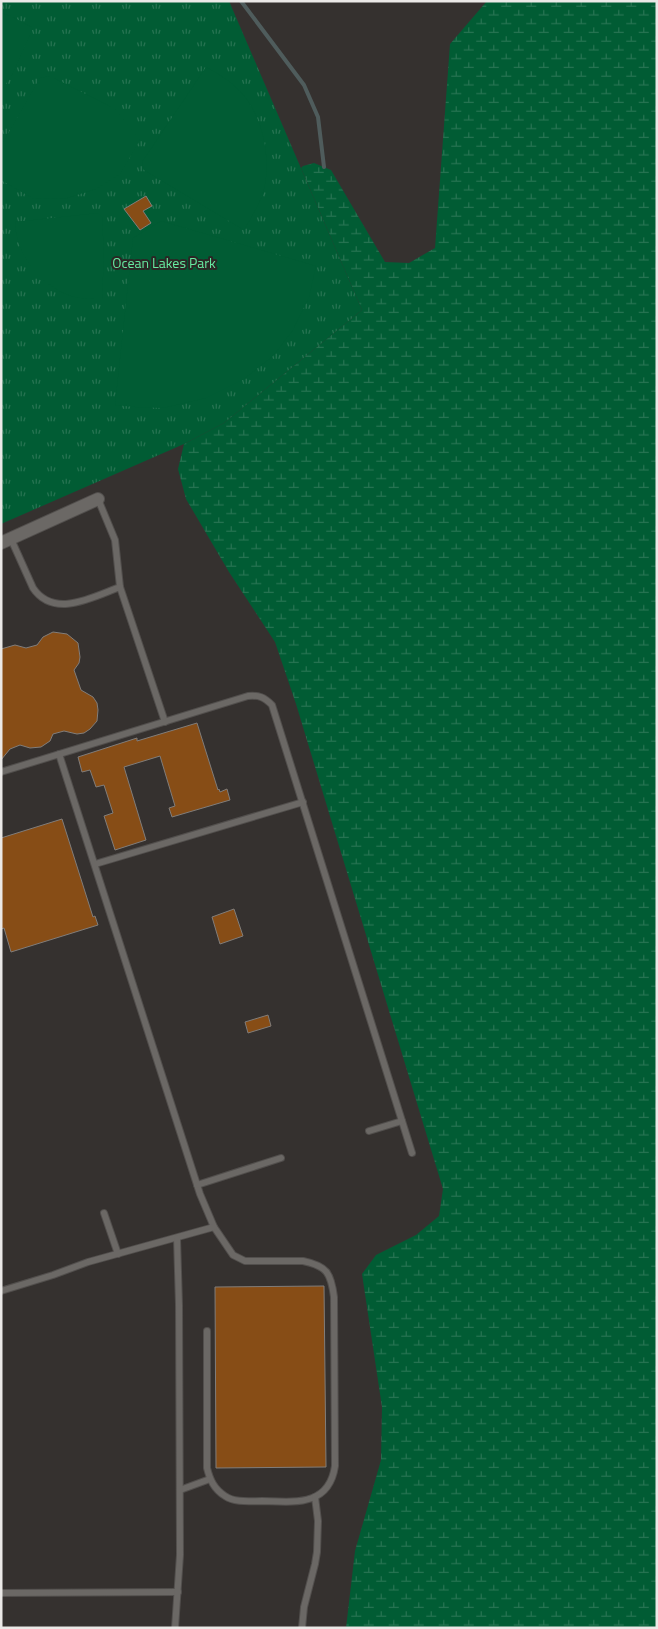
<svg xmlns="http://www.w3.org/2000/svg" width="658" height="1629" font-family="'Titillium Web',sans-serif">
<defs>
<pattern id="wetland-marsh" width="20" height="14" patternUnits="userSpaceOnUse" patternTransform="scale(1.25)"><rect width="20" height="14" fill="#015c34"/><path d="M1 5h8M5 5V1M11 12h8M15 12V8" fill="none" stroke="#267351"/></pattern>
<pattern id="park-tufts" width="24" height="20" patternUnits="userSpaceOnUse" patternTransform="scale(1.25)"><rect width="24" height="20" fill="#015c34"/><path d="M3 7l-1-3M5 7V3M7 7l1-3M15 17l-1-3M17 17v-4M19 17l1-3" fill="none" stroke="#267351"/></pattern>
</defs>
<rect width="100%" height="100%" fill="#35312f"/>
<polygon fill="url(#wetland-marsh)" points="487,1 657,1 657,1628 346,1628 355,1551 381,1460 382,1407 362,1274 376,1255 416,1235 439,1216 443,1189 296,704 275,642 229,572 186,499 178,469 184,444 224,423 362,310 301,168 303,166 314,163 331,170 385,262 409,263 435,248 450,44"/>
<polygon fill="url(#park-tufts)" points="1,1 229,1 362,310 224,423 184,444 1,524"/>
<g fill="#015c34">
<polygon points="1,13 11,16 33,28 12,75 1,91"/>
<path d="M206,67C219,74 230,81 240,91C264,116 273,164 262,196C258,207 250,219 244,230L144,170L142,162Z"/>
<polygon points="50,76 115,109 140,140 120,174 96,189 64,199 32,198 1,180 1,146 40,78"/>
<path d="M98,213L102,217L104,255L102,299C92,299 81,299 71,296C40,285 16,255 15,222Z"/>
<polygon points="161,221 316,266 309,297 293,330 273,356 244,379 206,398 163,408 135,407 115,405 133,238"/>
</g>
<g fill="none" stroke-linecap="round" stroke-linejoin="round">
<polyline stroke="#4f5c5c" stroke-width="4" points="241,1 304,85 318,117 324,167"/>
</g>
<g fill="#874d16" stroke="#817d7a">
<polygon points="146,196 152,206 143,211 151,223 140,230 124,209"/>
<polygon points="53,632 67,634 78,643 80,657 79,663 74,670 81,690 93,697 97,703 98,710 97,721 90,729 84,733 77,734 64,731 53,734 50,741 41,747 30,748 20,745 10,749 1,760 1,649 15,645 26,648 37,645 43,637"/>
<polygon points="197,723 218,790 219,789 220,792 227,789 230,800 172,817 169,808 175,806 160,756 124,767 146,840 115,850 104,816 113,813 104,785 96,787 90,770 82,772 78,757 137,738 137,741"/>
<polygon points="62,819 93,917 95,916 98,925 11,952 4,928 1,929 1,838"/>
<polygon points="234,909 243,936 220,944 212,917"/>
<polygon points="268,1015 271,1026 248,1033 245,1022"/>
<polygon points="324,1286 326,1467 216,1468 215,1287"/>
</g>
<g fill="none" stroke-linecap="round" stroke-linejoin="round">
<g stroke="#524f4d" stroke-width="8">
<g id="lane">
<path d="M11,539L33,588C54,619 93,597 120,587L115,540L98,499"/>
<polyline points="120,587 165,722"/>
<path d="M59,754L200,1194L214,1227L233,1255L245,1261H303C327,1266 331,1273 334,1297L335,1466C329,1507 294,1502 262,1501C250,1501 235,1503 225,1496C214,1489 210,1480 207,1468V1331"/>
<path d="M1,772L248,696C259,695 264,697 272,705L412,1153"/>
<polyline points="95,864 303,802"/>
<polyline points="369,1131 402,1121"/>
<polyline points="197,1185 281,1158"/>
<polyline points="104,1213 118,1254"/>
<polyline points="1,1291 53,1275 88,1262 214,1227"/>
<polyline points="180,1490 210,1479"/>
<polyline points="1,1593 178,1592"/>
<polyline points="175,1628 180,1555 179,1305 177,1238"/>
<polyline points="302,1628 304,1607 315,1564 317,1552 318,1521 315,1497"/>
</g>
</g>
<g stroke="#524f4d" stroke-width="14">
<polyline id="street" points="1,543 98,499"/>
</g>
<use href="#lane" stroke="#6b6865" stroke-width="6"/>
<use href="#street" stroke="#6b6865" stroke-width="12"/>
</g>
<g text-anchor="middle" dominant-baseline="central" stroke-width="4" stroke-linejoin="round" paint-order="stroke">
<g font-size="14" fill="#66eba1" stroke="#2b2725">
<text x="164" y="262">Ocean Lakes Park</text>
</g>
</g>
<rect width="658" height="1629" fill="none" stroke="#ebe9e7" stroke-width="5"/>
</svg>
